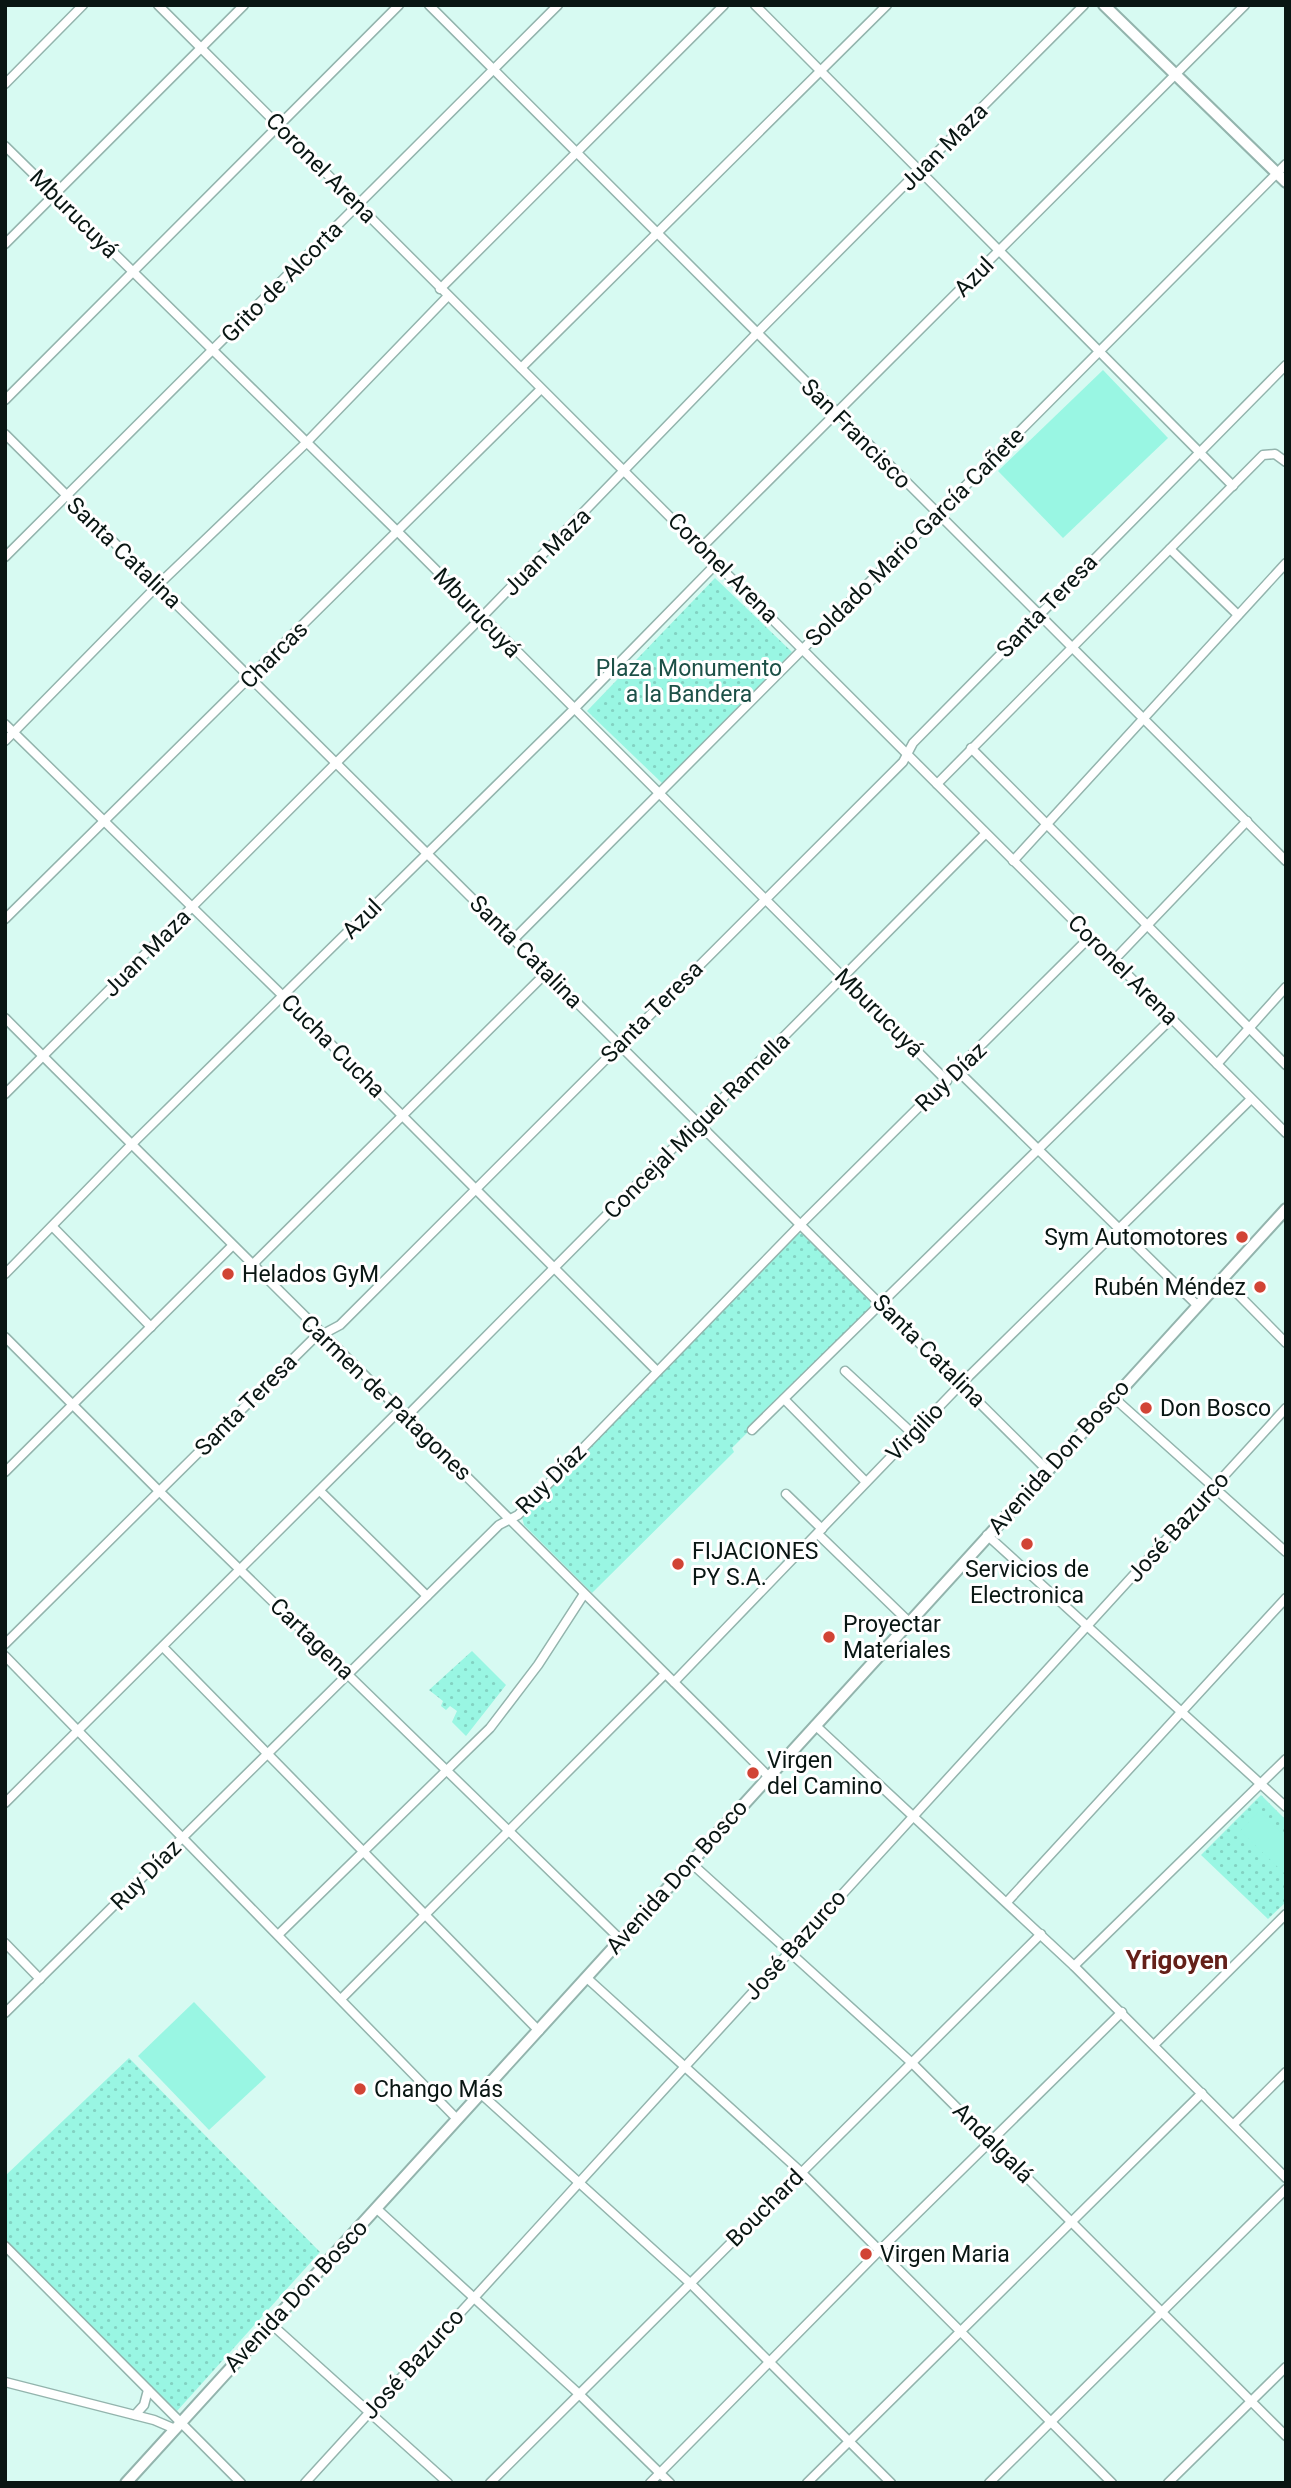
<svg xmlns="http://www.w3.org/2000/svg" width="1291" height="2488" font-family="Roboto,sans-serif">
<defs>
<pattern id="grass-dots" width="8" height="8" patternUnits="userSpaceOnUse" patternTransform="scale(1.75)"><rect width="8" height="8" fill="#99f6e3"/><path d="M2 2h.1M6 6h.1" fill="none" stroke="#82d2c2" stroke-width="1.8" stroke-linecap="round"/></pattern>
</defs>
<rect width="100%" height="100%" fill="#d7faf2"/>
<g fill="url(#grass-dots)">
<polygon points="715,578 792,652 663,784 587,711"/>
<polygon points="797,1233 802,1234 870,1300 870,1309 732,1448 734,1452 592,1593 524,1525 522,1517"/>
<polygon points="472,1651 506,1685 466,1736 452,1722 457,1711 450,1706 446,1710 441,1706 443,1701 429,1690"/>
<polygon points="1261,1795 1286,1820 1286,1902 1268,1919 1201,1855"/>
<polygon points="129,2058 320,2252 177,2411 5,2243 5,2176"/>
</g>
<g fill="#99f6e3">
<polygon points="1103,370 1168,438 1063,538 998,471"/>
<polygon points="1259,1811 1286,1837 1286,1875 1240,1831"/>
<polygon points="194,2002 266,2077 209,2130 138,2056"/>
</g>
<g fill="none" stroke-linecap="round" stroke-linejoin="round">
<g stroke="#93b4ad" stroke-width="11">
<g id="street">
<polyline points="158,5 1286,1133"/>
<polyline points="429,5 1286,861"/>
<polyline points="755,5 1233,486"/>
<polyline points="5,84 83,5"/>
<polyline points="5,146 398,532 947,1081"/>
<polyline points="5,244 244,5"/>
<polyline points="440,289 724,5"/>
<polyline points="521,368 887,5"/>
<polyline points="5,400 399,5"/>
<polyline points="5,434 1047,1470"/>
<polyline points="702,547 1245,5"/>
<polyline points="1170,549 1238,615"/>
<polyline points="5,557 558,5"/>
<polyline points="5,724 284,997 657,1371"/>
<polyline points="5,741 158,585 306,443 448,296"/>
<polyline points="971,748 1286,1065"/>
<polyline points="937,784 1263,455 1275,454 1286,462"/>
<polyline points="1013,861 1286,563"/>
<polyline points="5,919 541,389"/>
<polyline points="514,939 1286,164"/>
<polyline points="1114,960 1247,821"/>
<path d="M5,1018C258,1272 515,1522 768,1776"/>
<polyline points="1217,1064 1286,987"/>
<polyline points="958,1071 1197,1305"/>
<polyline points="5,1094 481,618 757,333 1084,5"/>
<polyline points="53,1227 151,1327"/>
<polyline points="251,1266 546,973"/>
<polyline points="5,1274 130,1146 573,710 718,562"/>
<polyline points="1222,1278 1286,1343"/>
<polyline points="5,1337 159,1491 620,1939"/>
<polyline points="845,1371 913,1434"/>
<polyline points="1113,1397 1286,1552"/>
<polyline points="784,1399 866,1482"/>
<polyline points="407,1416 985,834"/>
<polyline points="752,1430 1172,1018"/>
<polyline points="5,1472 231,1247"/>
<polyline points="320,1491 427,1596"/>
<polyline points="786,1494 822,1529"/>
<polyline points="818,1534 909,1622"/>
<polyline points="987,1535 1286,1807"/>
<polyline points="5,1644 312,1340 340,1325 903,762 913,743 1286,365"/>
<polyline points="163,1647 539,2031"/>
<polyline points="5,1656 457,2119"/>
<polyline points="674,1682 962,1383 1251,1099"/>
<polyline points="815,1725 1074,1966 1286,2178"/>
<polyline points="5,1803 400,1410"/>
<polyline points="690,1862 912,2063 1286,2436"/>
<polyline points="1007,1902 1286,1598"/>
<polyline points="279,1934 490,1728 538,1665 584,1594"/>
<polyline points="5,1943 40,1979"/>
<polyline points="1074,1966 1286,1759"/>
<polyline points="588,1979 801,2172 1112,2483"/>
<polyline points="341,1999 665,1674"/>
<polyline points="5,2013 499,1525 518,1515 800,1225 1090,937"/>
<polyline points="1155,2044 1286,1914"/>
<polyline points="480,2093 690,2283 891,2483"/>
<polyline points="1234,2124 1286,2072"/>
<polyline points="377,2209 579,2394 670,2483"/>
<polyline points="5,2246 241,2483"/>
<polyline points="270,2323 448,2483"/>
<polyline points="5,2382 154,2420 175,2429"/>
<polyline points="135,2415 144,2405 148,2390"/>
<polyline points="305,2483 1286,1408"/>
<polyline points="490,2483 1041,1934"/>
<polyline points="650,2483 879,2251 1122,2012"/>
<polyline points="807,2483 1202,2093"/>
<polyline points="989,2483 1286,2189"/>
<polyline points="1168,2483 1286,2367"/>
</g>
</g>
<g stroke="#93b4ad" stroke-width="14">
<g id="secondary">
<polyline points="1104,5 1286,182"/>
<polyline points="126,2483 1286,1209"/>
</g>
</g>
<use href="#street" stroke="#fff" stroke-width="8"/>
<use href="#secondary" stroke="#fff" stroke-width="10"/>
</g>
<g fill="#d14435" stroke="#fff" stroke-width="2.5">
<circle cx="1242" cy="1237" r="7"/>
<circle cx="228" cy="1274" r="7"/>
<circle cx="1260" cy="1287" r="7"/>
<circle cx="1146" cy="1408" r="7"/>
<circle cx="1027" cy="1544" r="7"/>
<circle cx="678" cy="1564" r="7"/>
<circle cx="829" cy="1637" r="7"/>
<circle cx="753" cy="1773" r="7"/>
<circle cx="360" cy="2089" r="7"/>
<circle cx="866" cy="2254" r="7"/>
</g>
<g text-anchor="middle" dominant-baseline="central" stroke-width="6" stroke-linejoin="round" paint-order="stroke">
<g font-size="23" fill="#091613" stroke="#fff">
<text transform="translate(944 147) rotate(-45)">Juan Maza</text>
<text transform="translate(321 168) rotate(45)">Coronel Arena</text>
<text transform="translate(74 214) rotate(45)">Mburucuyá</text>
<text transform="translate(974 277) rotate(-45)">Azul</text>
<text transform="translate(282 282) rotate(-45)">Grito de Alcorta</text>
<text transform="translate(856 434) rotate(45)">San Francisco</text>
<text transform="translate(915 537) rotate(-45)">Soldado Mario García Cañete</text>
<text transform="translate(547 552) rotate(-45)">Juan Maza</text>
<text transform="translate(124 553) rotate(44)">Santa Catalina</text>
<text transform="translate(723 568) rotate(45)">Coronel Arena</text>
<text transform="translate(1047 606) rotate(-46)">Santa Teresa</text>
<text transform="translate(477 613) rotate(46)">Mburucuyá</text>
<text transform="translate(274 655) rotate(-45)">Charcas</text>
<text transform="translate(362 919) rotate(-45)">Azul</text>
<text transform="translate(526 952) rotate(45)">Santa Catalina</text>
<text transform="translate(147 953) rotate(-45)">Juan Maza</text>
<text transform="translate(1123 970) rotate(45)">Coronel Arena</text>
<text transform="translate(652 1012) rotate(-45)">Santa Teresa</text>
<text transform="translate(879 1013) rotate(45)">Mburucuyá</text>
<text transform="translate(333 1046) rotate(45)">Cucha Cucha</text>
<text transform="translate(951 1077) rotate(-44)">Ruy Díaz</text>
<text transform="translate(697 1126) rotate(-45)">Concejal Miguel Ramella</text>
<text transform="translate(929 1351) rotate(45)">Santa Catalina</text>
<text transform="translate(386 1398) rotate(44)">Carmen de Patagones</text>
<text transform="translate(246 1405) rotate(-45)">Santa Teresa</text>
<text transform="translate(915 1432) rotate(-46)">Virgilio</text>
<text transform="translate(1059 1457) rotate(-48)">Avenida Don Bosco</text>
<text transform="translate(551 1479) rotate(-45)">Ruy Díaz</text>
<text transform="translate(1178 1527) rotate(-48)">José Bazurco</text>
<text transform="translate(312 1639) rotate(44)">Cartagena</text>
<text transform="translate(146 1875) rotate(-45)">Ruy Díaz</text>
<text transform="translate(677 1877) rotate(-48)">Avenida Don Bosco</text>
<text transform="translate(795 1945) rotate(-48)">José Bazurco</text>
<text transform="translate(993 2143) rotate(45)">Andalgalá</text>
<text transform="translate(765 2208) rotate(-45)">Bouchard</text>
<text transform="translate(296 2296) rotate(-47)">Avenida Don Bosco</text>
<text transform="translate(413 2364) rotate(-48)">José Bazurco</text>
</g>
<g font-size="23" fill="#1c5047" stroke="#fff">
<text x="689" y="668">Plaza Monumento<tspan x="689" dy="26">a la Bandera</tspan></text>
</g>
<g font-size="23" fill="#091613" stroke="#fff" text-anchor="start">
<text x="1228" y="1237" text-anchor="end">Sym Automotores</text>
<text x="242" y="1274">Helados GyM</text>
<text x="1246" y="1287" text-anchor="end">Rubén Méndez</text>
<text x="1160" y="1408">Don Bosco</text>
<text x="692" y="1551">FIJACIONES<tspan x="692" dy="26">PY S.A.</tspan></text>
<text x="1027" y="1569" text-anchor="middle">Servicios de<tspan x="1027" dy="26">Electronica</tspan></text>
<text x="843" y="1624">Proyectar<tspan x="843" dy="26">Materiales</tspan></text>
<text x="767" y="1760">Virgen<tspan x="767" dy="26">del Camino</tspan></text>
<text x="374" y="2089">Chango Más</text>
<text x="880" y="2254">Virgen Maria</text>
</g>
<g font-size="26" font-weight="bold" fill="#642019" stroke="#fff">
<text x="1177" y="1960">Yrigoyen</text>
</g>
</g>
<rect width="1291" height="2488" fill="none" stroke="#091613" stroke-width="14"/>
</svg>
